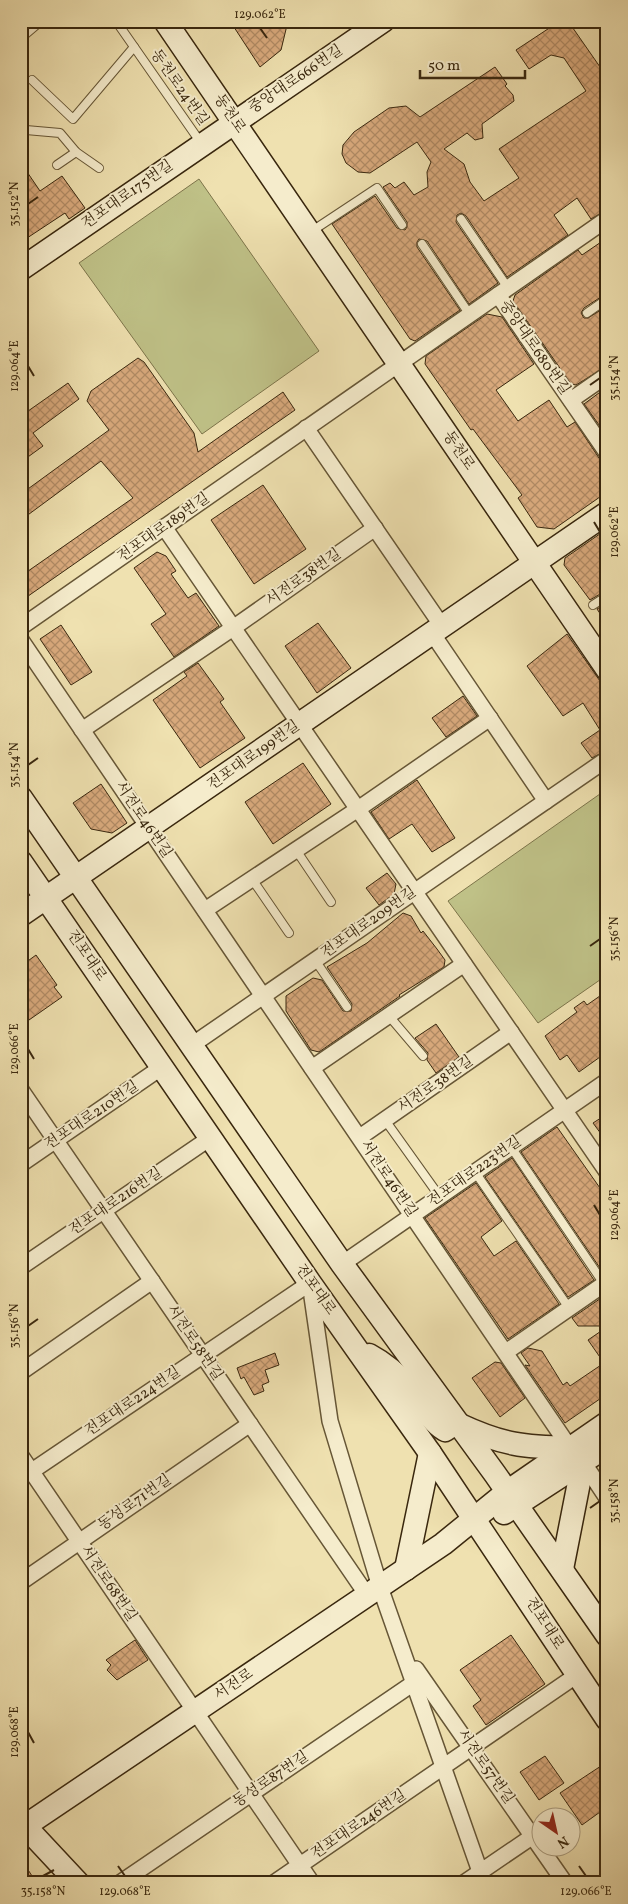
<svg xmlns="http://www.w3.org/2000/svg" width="628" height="1904" font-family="Vollkorn,'Noto Serif KR',serif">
<defs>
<pattern id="building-cross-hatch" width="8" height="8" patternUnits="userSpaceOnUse" patternTransform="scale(1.25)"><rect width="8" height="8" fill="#d8a97c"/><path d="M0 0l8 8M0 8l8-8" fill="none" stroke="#b08a64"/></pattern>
</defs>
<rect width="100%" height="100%" fill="#efe1b0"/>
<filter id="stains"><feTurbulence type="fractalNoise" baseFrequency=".004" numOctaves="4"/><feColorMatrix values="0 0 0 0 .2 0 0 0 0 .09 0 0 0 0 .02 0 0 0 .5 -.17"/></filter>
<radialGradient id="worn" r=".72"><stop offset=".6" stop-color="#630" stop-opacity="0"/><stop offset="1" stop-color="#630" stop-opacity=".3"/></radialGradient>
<g fill="#bfc187" stroke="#7c744a">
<polygon points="199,179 319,351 202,434 79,263"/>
<polygon points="607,789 607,975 538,1023 448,901"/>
</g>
<g fill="url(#building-cross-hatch)" stroke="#39270e">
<polygon points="230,21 288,21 281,50 260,67"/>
<polygon points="560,21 568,21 607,77 607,210 591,219 577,198 554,215 568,235 507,277 466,216 461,213 457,215 456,222 498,283 469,304 427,241 419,239 417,242 417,247 460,310 415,341 410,339 332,224 375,196 397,228 405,230 407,227 407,222 383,187 390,183 395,188 404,182 414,195 428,187 427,172 431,162 417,142 370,173 358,172 346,163 342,154 343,145 354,132 389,108 406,106 420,117 495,67 507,84 505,86 513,95 514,101 482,124 483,138 475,140 467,133 444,149 464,164 470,182 484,201 519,178 499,149 586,91 564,58 551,55 529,69 516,50"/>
<polygon points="21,163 40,191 62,176 85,208 69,219 65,213 21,242"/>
<polygon points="607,238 607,293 584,308 581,313 584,318 588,318 607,306 607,366 576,385 571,384 513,301 515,295 578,250 582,255"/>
<polygon points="487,314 502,317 534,364 496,390 518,421 549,400 567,427 575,422 599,458 607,462 607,492 554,529 537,527 518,498 522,495 473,429 471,430 425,364 426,356"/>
<polygon points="138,358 144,362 194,433 198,452 283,392 295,410 21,601 21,576 133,498 101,461 21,520 21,494 109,430 87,401 91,391"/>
<polygon points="68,383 79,399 33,433 43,446 21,462 21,416"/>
<polygon points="607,387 607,436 584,404"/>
<polygon points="263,485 306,549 254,584 211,520"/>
<polygon points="607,529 607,590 590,600 564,565 565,558"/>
<polygon points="157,552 166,556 176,571 171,574 188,598 196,593 219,626 174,657 151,624 166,614 134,568"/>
<polygon points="607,603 607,624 597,609"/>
<polygon points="318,623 351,668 317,693 285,646"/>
<polygon points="61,625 92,672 71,685 40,639"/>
<polygon points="567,634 607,691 607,750 592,758 581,743 600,730 583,703 563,716 527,666"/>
<polygon points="198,663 224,699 220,702 245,738 200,768 153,700 187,676 184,672"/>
<polygon points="463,696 477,716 446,737 432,718"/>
<polygon points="303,763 331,804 273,844 245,802"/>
<polygon points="417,780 455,838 432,852 412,824 389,839 371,812"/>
<polygon points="101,784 127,823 112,833 91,829 73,803"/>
<polygon points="387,873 396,884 394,894 379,905 366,888"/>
<polygon points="403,913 411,916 421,933 423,931 437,949 445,960 444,967 399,995 400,996 319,1052 311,1050 286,1011 286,996 313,978 322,980 343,1011 351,1011 352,1004 327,967 367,943"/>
<polygon points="36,955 57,985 54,987 62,997 29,1020 21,1008 21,966"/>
<polygon points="607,991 607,1052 579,1072 567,1055 560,1060 545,1036 577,1012 574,1008 584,1001 587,1005"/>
<polygon points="436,1024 459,1057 436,1073 427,1060 428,1053 415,1038"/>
<polygon points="607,1114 607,1142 593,1123"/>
<polygon points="557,1127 607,1198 607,1273 604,1274 521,1152"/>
<polygon points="512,1158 594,1280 568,1297 485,1177"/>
<polygon points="476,1183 502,1221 481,1237 494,1256 516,1241 559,1304 508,1339 425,1218"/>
<polygon points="607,1294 607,1326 578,1326 572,1318"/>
<polygon points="607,1327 607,1394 565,1423 525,1365 530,1366 521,1353 528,1348 542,1351 563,1385 567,1382 570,1386 604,1363 588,1340"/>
<polygon points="275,1353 279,1365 265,1370 269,1382 262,1385 264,1391 254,1395 244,1377 241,1379 237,1368"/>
<polygon points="495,1362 501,1363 525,1398 500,1417 472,1378"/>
<polygon points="511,1635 545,1684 486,1725 473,1706 481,1700 460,1670"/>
<polygon points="135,1640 148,1660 117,1680 107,1670 111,1665 106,1660"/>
<polygon points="545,1756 564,1783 539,1800 520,1772"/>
<polygon points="607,1762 607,1807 582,1825 560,1793"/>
<polygon points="21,1859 34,1879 28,1883 21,1883"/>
</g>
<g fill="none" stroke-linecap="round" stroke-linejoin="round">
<g stroke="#665636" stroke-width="10">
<g id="lane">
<polyline points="116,21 201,143"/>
<polyline points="21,38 41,21"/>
<polyline points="32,80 73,119 134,47"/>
<polyline points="21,127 26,130 60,133 76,152 99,168"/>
<polyline points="57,165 76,152"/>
<polyline points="461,219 508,288"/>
<polyline points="312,231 377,188 402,225"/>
<polyline points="422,244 470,315"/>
<polyline points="587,313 607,299"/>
<polyline points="593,605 607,596"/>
<polyline points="296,850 331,902"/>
<polyline points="252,879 289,933"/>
<polyline points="315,960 347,1007"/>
<polyline points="389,1016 423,1056"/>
<polyline points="385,1120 440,1197"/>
<polyline points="511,1147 604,1284"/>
<polyline points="475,1172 569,1308"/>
</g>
</g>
<g stroke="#665636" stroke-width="18">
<g id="street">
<polyline points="498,295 607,453"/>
<polyline points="571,400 607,375"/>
<polyline points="306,428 442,626"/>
<polyline points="164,527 607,1172"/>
<polyline points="21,627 607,219"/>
<polyline points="432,633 546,801"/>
<polyline points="21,640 570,1448"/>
<polyline points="82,730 233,628 375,528"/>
<polyline points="205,910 358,809 490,718"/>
<polyline points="192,1045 607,759"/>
<polyline points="312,1068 464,964"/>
<polyline points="21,1090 367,1595"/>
<polyline points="360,1137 511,1032"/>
<polyline points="21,1164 162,1067"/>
<polyline points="342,1264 607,1081"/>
<polyline points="21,1267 210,1138"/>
<polyline points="506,1352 607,1282"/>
<polyline points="21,1372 152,1281"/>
<polyline points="21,1456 312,1883"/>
<polyline points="583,1462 607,1498"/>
<polyline points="32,1471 310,1283 330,1421 380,1587 484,1883"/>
<polyline points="21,1582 250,1424"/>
<polyline points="416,1669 565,1883"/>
<polyline points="120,1883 421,1678"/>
<polyline points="274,1883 577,1675"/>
<polyline points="464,1883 533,1836"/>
</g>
</g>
<g stroke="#39270e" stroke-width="25">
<g id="secondary">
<polyline points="165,21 607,669"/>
<polyline points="21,269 383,21"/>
<polyline points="21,798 342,1264 495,1474 607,1635"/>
<polyline points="21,862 310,1283 430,1453 607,1719"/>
<polyline points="21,915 607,513"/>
<path d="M369,1355C384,1363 398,1375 409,1388C421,1402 429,1420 445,1430L451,1426L447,1410"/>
<path d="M460,1425C503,1445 524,1447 570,1448"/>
<polyline points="504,1513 607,1446"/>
<polyline points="406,1569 430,1453"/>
<polyline points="562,1569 583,1462"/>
<polyline points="21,1822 78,1883"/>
<polyline points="25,1826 443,1544 507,1492 607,1423"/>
</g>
</g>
<use href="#lane" stroke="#f5eccc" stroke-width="8"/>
<use href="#street" stroke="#f5eccc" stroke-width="15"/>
<use href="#secondary" stroke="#f5eccc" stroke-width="22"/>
</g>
<path fill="none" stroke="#39270e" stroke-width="2" d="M260,28L267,38M28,204L38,197M28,366L34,376M590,385L600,378M594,522L600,532M28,765L38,758M590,946L600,939M28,1049L34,1059M594,1205L600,1215M28,1326L38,1319M590,1508L600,1501M28,1732L34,1743M118,1866L125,1876M579,1866L586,1876M43,1876L54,1870"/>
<g text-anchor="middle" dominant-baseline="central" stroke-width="4" stroke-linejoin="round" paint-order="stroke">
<g font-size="15" fill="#39270e" stroke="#f5eccc">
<text transform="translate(296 80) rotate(-34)">중앙대로666번길</text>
<text transform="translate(179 88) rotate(55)">동천로24번길</text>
<text transform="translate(229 114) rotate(56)">동천로</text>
<text transform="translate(128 195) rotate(-35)">전포대로175번길</text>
<text transform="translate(534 348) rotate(55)">중앙대로680번길</text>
<text transform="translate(458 451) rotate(56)">동천로</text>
<text transform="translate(164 528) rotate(-35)">전포대로189번길</text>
<text transform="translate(304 578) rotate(-35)">서전로38번길</text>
<text transform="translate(254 756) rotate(-35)">전포대로199번길</text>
<text transform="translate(143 820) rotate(56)">서전로46번길</text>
<text transform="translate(369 923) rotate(-35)">전포대로209번길</text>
<text transform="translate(86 956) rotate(56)">전포대로</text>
<text transform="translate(436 1085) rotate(-35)">서전로38번길</text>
<text transform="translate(92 1116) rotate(-34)">전포대로210번길</text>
<text transform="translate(475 1172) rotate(-35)">전포대로223번길</text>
<text transform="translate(388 1179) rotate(56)">서전로46번길</text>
<text transform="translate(116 1202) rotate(-34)">전포대로216번길</text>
<text transform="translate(315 1290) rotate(55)">전포대로</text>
<text transform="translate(194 1343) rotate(56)">서전로58번길</text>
<text transform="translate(133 1402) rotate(-34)">전포대로224번길</text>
<text transform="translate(135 1503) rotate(-35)">동성로71번길</text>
<text transform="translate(108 1584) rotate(56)">서전로68번길</text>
<text transform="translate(544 1624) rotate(58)">전포대로</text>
<text transform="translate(234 1685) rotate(-34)">서전로</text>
<text transform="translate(485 1767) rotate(55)">서전로57번길</text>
<text transform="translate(271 1780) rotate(-34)">동성로87번길</text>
<text transform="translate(359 1825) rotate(-34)">전포대로246번길</text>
</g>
</g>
<rect width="628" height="1904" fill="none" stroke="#efe1b0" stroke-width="55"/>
<g transform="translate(556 1832) rotate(146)"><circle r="24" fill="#f5eccc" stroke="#aa9d80"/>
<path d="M0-4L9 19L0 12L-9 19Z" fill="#8f2418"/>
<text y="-8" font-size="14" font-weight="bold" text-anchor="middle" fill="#39270e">N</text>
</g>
<path d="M420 70v8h105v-8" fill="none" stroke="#39270e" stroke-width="2.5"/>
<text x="428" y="70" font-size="15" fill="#39270e" stroke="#f5eccc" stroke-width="4" paint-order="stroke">50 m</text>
<rect x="28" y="28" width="572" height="1848" fill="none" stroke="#39270e" stroke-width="2"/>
<g font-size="12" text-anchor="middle" fill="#39270e">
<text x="260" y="18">129.062°E</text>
<text transform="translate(14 204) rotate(-90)" y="4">35.152°N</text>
<text transform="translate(14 366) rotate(-90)" y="4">129.064°E</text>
<text transform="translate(614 378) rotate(-90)" y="4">35.154°N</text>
<text transform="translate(614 532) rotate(-90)" y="4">129.062°E</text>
<text transform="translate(14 765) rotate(-90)" y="4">35.154°N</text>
<text transform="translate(614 939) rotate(-90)" y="4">35.156°N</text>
<text transform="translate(14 1049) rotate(-90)" y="4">129.066°E</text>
<text transform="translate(614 1215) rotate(-90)" y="4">129.064°E</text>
<text transform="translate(14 1326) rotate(-90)" y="4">35.156°N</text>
<text transform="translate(614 1501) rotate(-90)" y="4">35.158°N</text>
<text transform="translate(14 1732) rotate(-90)" y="4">129.068°E</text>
<text x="43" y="1895">35.158°N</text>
<text x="125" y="1895">129.068°E</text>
<text x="586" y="1895">129.066°E</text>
</g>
<rect width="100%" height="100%" filter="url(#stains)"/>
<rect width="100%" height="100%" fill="url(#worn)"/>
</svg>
